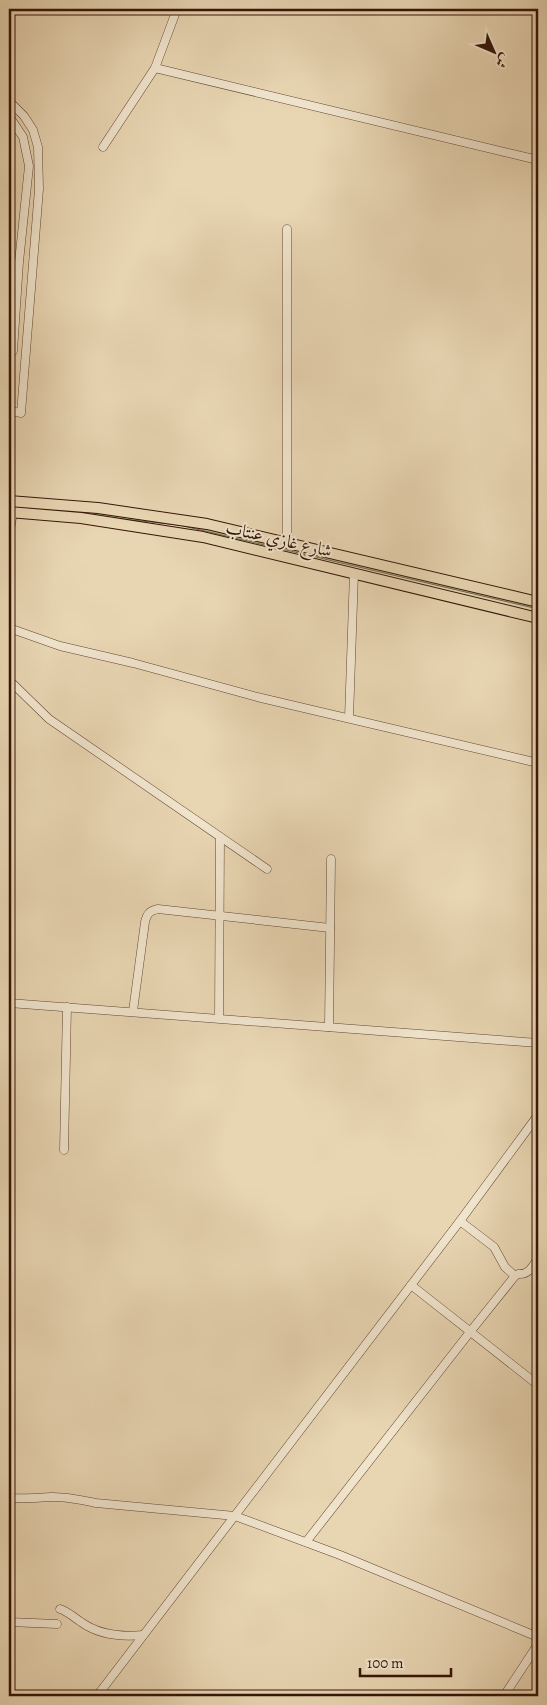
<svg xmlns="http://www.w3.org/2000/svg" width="547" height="1705" font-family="Alegreya,Amiri,serif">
<rect width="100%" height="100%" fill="#e8d5b2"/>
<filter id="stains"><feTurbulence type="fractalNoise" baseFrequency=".004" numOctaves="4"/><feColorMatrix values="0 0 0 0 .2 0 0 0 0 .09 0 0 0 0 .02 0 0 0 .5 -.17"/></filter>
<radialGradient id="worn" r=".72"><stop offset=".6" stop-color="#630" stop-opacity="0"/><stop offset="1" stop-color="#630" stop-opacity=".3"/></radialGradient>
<polygon fill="#afbe91" stroke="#726a4c" points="9,504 95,511 183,522 538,606 538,609 179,525 9,507"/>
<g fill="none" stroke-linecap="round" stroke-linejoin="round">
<g stroke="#624532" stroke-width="9">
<g id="minor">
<polyline points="155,68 538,160"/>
<polyline points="9,101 24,116 33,130 38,147 39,189 21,413 9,411"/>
<polyline points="9,116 23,137 29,166 19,262 13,351"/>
<polyline points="103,147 155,68 177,9"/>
<polyline points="9,536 13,512"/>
<polyline points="287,542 287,229"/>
<polyline points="9,628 60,646 133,663 257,697 538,763"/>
<polyline points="9,680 49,719 267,869"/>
<polyline points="349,718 354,573"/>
<polyline points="9,1003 538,1043"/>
<path d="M133,1011L145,922C147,914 149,911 158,909L330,928"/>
<polyline points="219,1018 220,837"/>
<polyline points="329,1027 331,859"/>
<polyline points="64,1150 67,1007"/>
<polyline points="460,1221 494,1247 505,1267 515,1276"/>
<polyline points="411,1285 538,1385"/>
<path d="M9,1498C24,1499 38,1498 53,1497C67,1497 82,1500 96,1503L235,1516L340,1555L538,1637"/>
<path d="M306,1542L470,1332L515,1276L518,1274C529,1275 533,1266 538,1258"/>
<path d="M60,1609C69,1612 73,1617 81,1622C99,1635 122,1637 143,1635"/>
<polyline points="9,1622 57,1624"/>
<polyline points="97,1696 460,1221 538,1115"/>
<polyline points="504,1696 538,1644"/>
</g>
</g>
<g stroke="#361507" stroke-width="12">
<g id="highway">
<polyline points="9,501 98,508 207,524 538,602"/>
<polyline points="9,512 81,518 203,537 538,618"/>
</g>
</g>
<use href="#minor" stroke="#f0e4cd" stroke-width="8"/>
<use href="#highway" stroke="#e8d5b2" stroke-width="10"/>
</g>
<g text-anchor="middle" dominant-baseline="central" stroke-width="4" stroke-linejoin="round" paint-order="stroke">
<g font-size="18" fill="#361507" stroke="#f0e4cd">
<text transform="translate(279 539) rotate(13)">شارع غازي عنتاب</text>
</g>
</g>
<rect width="547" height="1705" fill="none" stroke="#e8d5b2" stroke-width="30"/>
<rect x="10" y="10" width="527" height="1685" fill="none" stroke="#361507" stroke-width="2.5"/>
<rect x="15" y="15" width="517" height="1675" fill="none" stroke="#361507"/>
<g transform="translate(494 52) rotate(135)" stroke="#f0e4cd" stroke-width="4" paint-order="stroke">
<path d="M0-4L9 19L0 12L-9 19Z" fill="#361507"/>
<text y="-8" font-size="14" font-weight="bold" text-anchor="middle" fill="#361507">ش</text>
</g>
<path d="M360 1668v8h91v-8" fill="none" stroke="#361507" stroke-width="2.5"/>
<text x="367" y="1668" font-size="15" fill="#361507" stroke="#f0e4cd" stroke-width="4" paint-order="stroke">100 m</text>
<rect width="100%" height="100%" filter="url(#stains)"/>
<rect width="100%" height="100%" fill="url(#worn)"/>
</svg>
